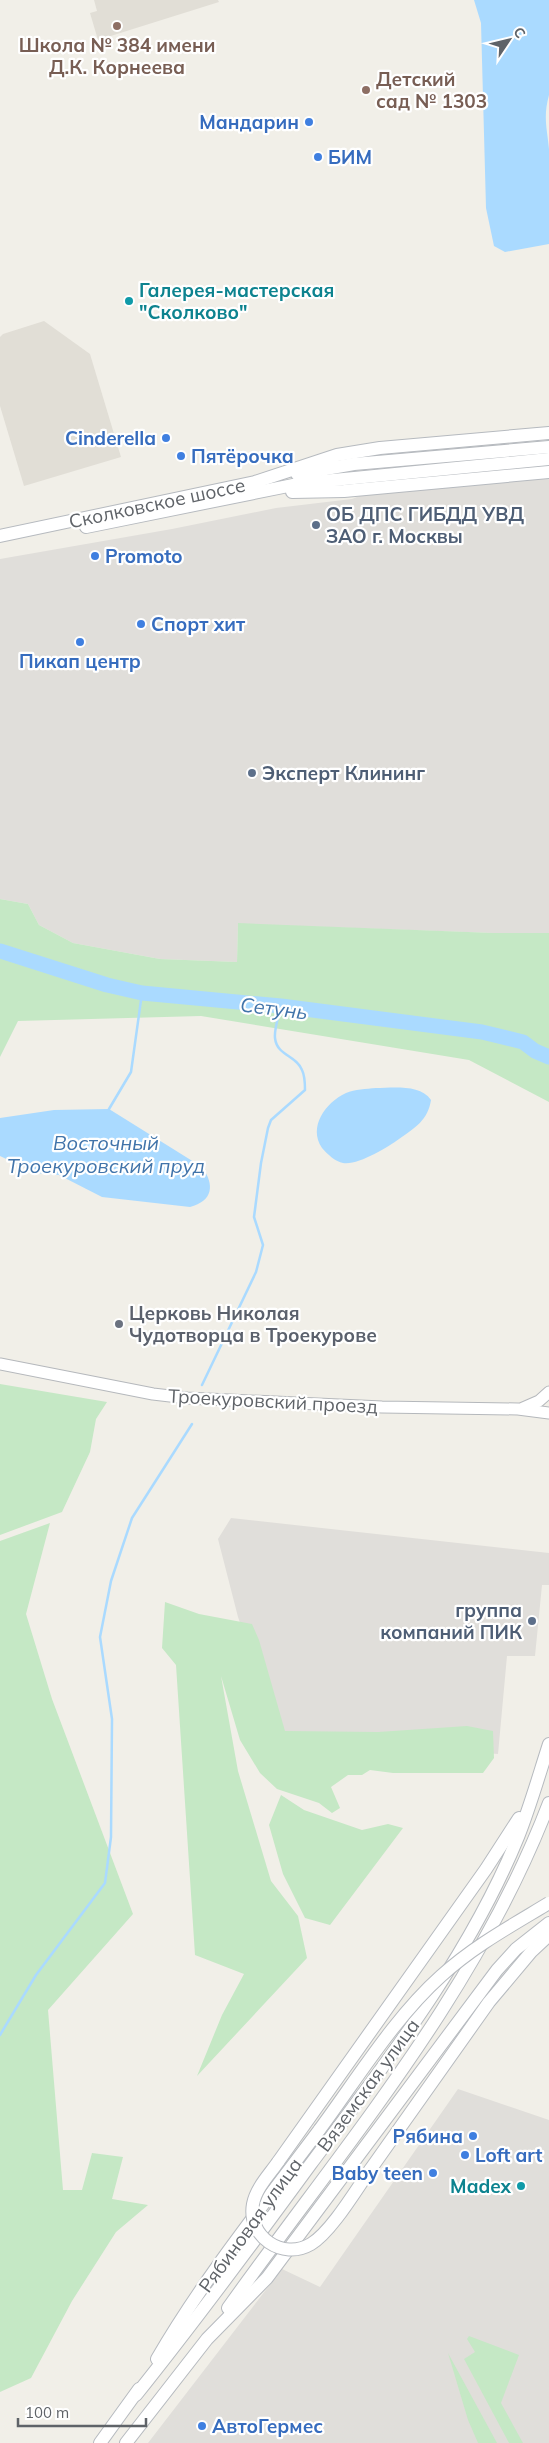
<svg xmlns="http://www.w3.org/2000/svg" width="549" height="2443" font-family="Mulish,sans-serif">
<rect width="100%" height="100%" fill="#f1efe8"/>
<g fill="#e0deda">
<polygon points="549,477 549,933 494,933 238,924 237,962 160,959 73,943 39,925 28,904 0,899 0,559 172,529 276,508 352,499 374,490"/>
<polygon points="231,1518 549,1553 549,1585 542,1585 535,1656 507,1656 498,1754 279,1738 238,1617 218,1539"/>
<polygon points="458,2089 549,2120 549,2443 148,2443 282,2269 320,2287"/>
</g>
<g fill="#e1ded6">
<polygon points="94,0 218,0 219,2 98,40 90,13 97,11"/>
<polygon points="44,321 90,354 121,457 24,486 0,406 0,337 3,334"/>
</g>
<g fill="#c5e8c5">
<polygon points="0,899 28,904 39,925 73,943 160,959 237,962 238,923 494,933 549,933 549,1102 469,1060 201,1016 18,1021 0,1057"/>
<polygon points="0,1384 107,1402 96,1419 90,1452 62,1512 0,1535"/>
<polygon points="50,1523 26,1614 52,1699 133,1914 48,2010 63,2190 82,2190 92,2153 123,2157 112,2199 148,2205 116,2232 72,2301 31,2378 0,2392 0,1541"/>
<polygon points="165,1602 199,1614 252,1624 259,1640 285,1731 378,1732 467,1726 493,1731 494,1758 483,1773 393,1773 370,1770 362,1775 348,1775 331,1787 340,1808 332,1813 319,1803 277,1789 260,1773 240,1740 221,1676 238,1771 271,1881 298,1916 307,1958 197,2076 222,2015 244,1974 195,1955 176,1665 162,1648"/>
<polygon points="281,1795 304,1810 362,1830 388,1824 403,1828 330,1925 305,1918 283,1874 269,1825"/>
<polygon points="469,2336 519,2355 501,2403 523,2443 509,2443 464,2359 475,2352 467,2339"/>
<polygon points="448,2353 497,2443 478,2443 468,2420"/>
</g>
<g fill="#aadaff">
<path d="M474,0H549V95C543,117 547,128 549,149C549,180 549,213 549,244L505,252L494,246L486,208L481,23Z"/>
<path d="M376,1088C393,1088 420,1084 431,1100C428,1120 415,1128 399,1139C388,1147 357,1166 343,1163C336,1162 327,1154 322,1148C308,1127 325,1103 346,1093C355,1089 366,1089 376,1088Z"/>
<path d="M109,1109L202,1167C215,1185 213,1201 190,1207L102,1197L59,1175L36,1173L0,1156V1118L54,1110Z"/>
</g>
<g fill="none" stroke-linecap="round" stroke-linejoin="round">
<g stroke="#aadaff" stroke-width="2.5">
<polyline points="109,1109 131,1072 142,993"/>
<path d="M202,1385L256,1272L263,1245L254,1217L261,1163L268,1128L271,1120L305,1090C305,1083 305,1076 302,1070C296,1055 277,1056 275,1038C274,1028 279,1016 281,1006"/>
<polyline points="0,2035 36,1975 105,1883 111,1837 112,1719 100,1637 111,1581 132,1518 192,1424"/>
</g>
<polyline stroke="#aadaff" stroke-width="15" points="0,951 107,985 142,993 281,1006 482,1032 523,1042 535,1051 549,1057"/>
<g stroke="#b5b8bc" stroke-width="13">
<g id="tertiary">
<polyline points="0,1364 153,1394 187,1398 382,1407 518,1409 549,1413"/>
<polyline points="523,1408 539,1401 549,1392"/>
</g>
</g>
<g stroke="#b6babf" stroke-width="14">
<g id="secondary">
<polyline points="297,474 354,464 549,447"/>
<polyline points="292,492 344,491 549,472"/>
<polyline points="86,527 303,483 549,459"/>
<polyline points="0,536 255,482 337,455 380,448 549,433"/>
<polyline points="278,2162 486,1869 519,1818"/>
<polyline points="370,2170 489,2002 531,1952 549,1935"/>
<path d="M228,2308C345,2144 476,1994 549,1803"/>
<path d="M157,2359C204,2278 264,2204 320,2129"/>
<path d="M136,2395C196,2320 253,2243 310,2165C387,2062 469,1957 518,1837C530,1807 539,1775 549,1744"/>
<polyline points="100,2443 139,2389"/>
<polyline points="126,2443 207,2339 267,2278 497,1970 516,1949 549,1923"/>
</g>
</g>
<use href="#tertiary" stroke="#fff" stroke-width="11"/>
<use href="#secondary" stroke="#fff" stroke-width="12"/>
<g stroke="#b6babf" stroke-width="14" stroke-linecap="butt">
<g id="secondary-bridge">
<path d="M320,2129C357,2079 395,2017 441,1976C474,1946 511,1926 549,1903"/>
<path d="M278,2162C269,2175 256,2188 253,2204C247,2236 282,2261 311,2244C331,2232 356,2190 370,2170"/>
</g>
</g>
<use href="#secondary-bridge" stroke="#fff" stroke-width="12"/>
</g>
<g fill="#8d6e63" stroke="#fff" stroke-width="2">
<circle cx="117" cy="26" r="5"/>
<circle cx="366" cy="90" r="5"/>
</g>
<g fill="#3f7fe0" stroke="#fff" stroke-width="2">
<circle cx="309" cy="122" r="5"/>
<circle cx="318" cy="157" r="5"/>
<circle cx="166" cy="438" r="5"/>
<circle cx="181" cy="456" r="5"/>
<circle cx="95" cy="556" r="5"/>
<circle cx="141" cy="624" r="5"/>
<circle cx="80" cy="642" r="5"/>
<circle cx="473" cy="2136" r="5"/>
<circle cx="465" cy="2155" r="5"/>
<circle cx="433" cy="2173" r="5"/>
<circle cx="202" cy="2426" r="5"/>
</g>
<g fill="#0f9aa8" stroke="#fff" stroke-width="2">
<circle cx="129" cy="301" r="5"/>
<circle cx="521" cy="2186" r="5"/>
</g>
<g fill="#5c6f8a" stroke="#fff" stroke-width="2">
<circle cx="316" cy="525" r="5"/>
<circle cx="252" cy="773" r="5"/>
<circle cx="532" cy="1621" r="5"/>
</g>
<circle fill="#6b7280" stroke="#fff" stroke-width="2" cx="119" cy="1324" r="5"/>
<g text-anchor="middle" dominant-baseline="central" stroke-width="4.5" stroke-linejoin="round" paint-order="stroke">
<g font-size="19" font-weight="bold" fill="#785e54" stroke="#fff">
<text x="117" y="45">Школа № 384 имени<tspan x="117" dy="22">Д.К. Корнеева</tspan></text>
<text x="376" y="79" text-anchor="start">Детский<tspan x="376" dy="22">сад № 1303</tspan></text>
</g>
<g font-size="19" font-weight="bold" fill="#366cbe" stroke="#fff" text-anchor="start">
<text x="299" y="122" text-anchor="end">Мандарин</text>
<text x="328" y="157">БИМ</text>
<text x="156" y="438" text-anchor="end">Cinderella</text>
<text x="191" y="456">Пятёрочка</text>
<text x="105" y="556">Promoto</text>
<text x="151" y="624">Спорт хит</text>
<text x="80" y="661" text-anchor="middle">Пикап центр</text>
<text x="463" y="2136" text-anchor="end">Рябина</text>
<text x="475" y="2155">Loft art</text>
<text x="423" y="2173" text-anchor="end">Baby teen</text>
<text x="212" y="2426">АвтоГермес</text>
</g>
<g font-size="19" font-weight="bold" fill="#0d838f" stroke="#fff" text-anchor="start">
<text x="139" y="290">Галерея-мастерская<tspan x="139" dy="22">"Сколково"</tspan></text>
<text x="511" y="2186" text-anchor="end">Madex</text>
</g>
<g font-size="19" fill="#5f6368" stroke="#fff">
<text transform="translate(157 503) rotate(-12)">Сколковское шоссе</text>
<text transform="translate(273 1401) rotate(3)">Троекуровский проезд</text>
<text transform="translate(368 2085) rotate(-54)">Вяземская улица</text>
<text transform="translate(250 2225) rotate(-54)">Рябиновая улица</text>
</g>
<g font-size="19" font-weight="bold" fill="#4e5e75" stroke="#fff" text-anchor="start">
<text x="326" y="514">ОБ ДПС ГИБДД УВД<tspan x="326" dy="22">ЗАО г. Москвы</tspan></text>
<text x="262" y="773">Эксперт Клининг</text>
<text x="522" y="1610" text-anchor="end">группа<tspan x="522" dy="22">компаний ПИК</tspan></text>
</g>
<g font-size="19" font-weight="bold" fill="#5b616d" stroke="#fff" text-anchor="start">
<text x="129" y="1313">Церковь Николая<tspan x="129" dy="22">Чудотворца в Троекурове</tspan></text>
</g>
<g font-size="20" font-style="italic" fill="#4174aa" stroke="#fff">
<text transform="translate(274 1008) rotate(7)">Сетунь</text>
<text x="106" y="1142">Восточный<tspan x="106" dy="23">Троекуровский пруд</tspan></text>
</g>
</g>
<g transform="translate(509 40) rotate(55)" stroke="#ffffff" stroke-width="4" paint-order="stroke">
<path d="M0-4L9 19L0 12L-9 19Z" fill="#5f6368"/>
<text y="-8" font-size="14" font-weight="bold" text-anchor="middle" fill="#5f6368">С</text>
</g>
<path d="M18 2418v8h128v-8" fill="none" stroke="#5f6368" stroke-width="2.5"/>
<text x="25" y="2418" font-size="15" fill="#5f6368" stroke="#ffffff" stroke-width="4" paint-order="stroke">100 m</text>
</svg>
